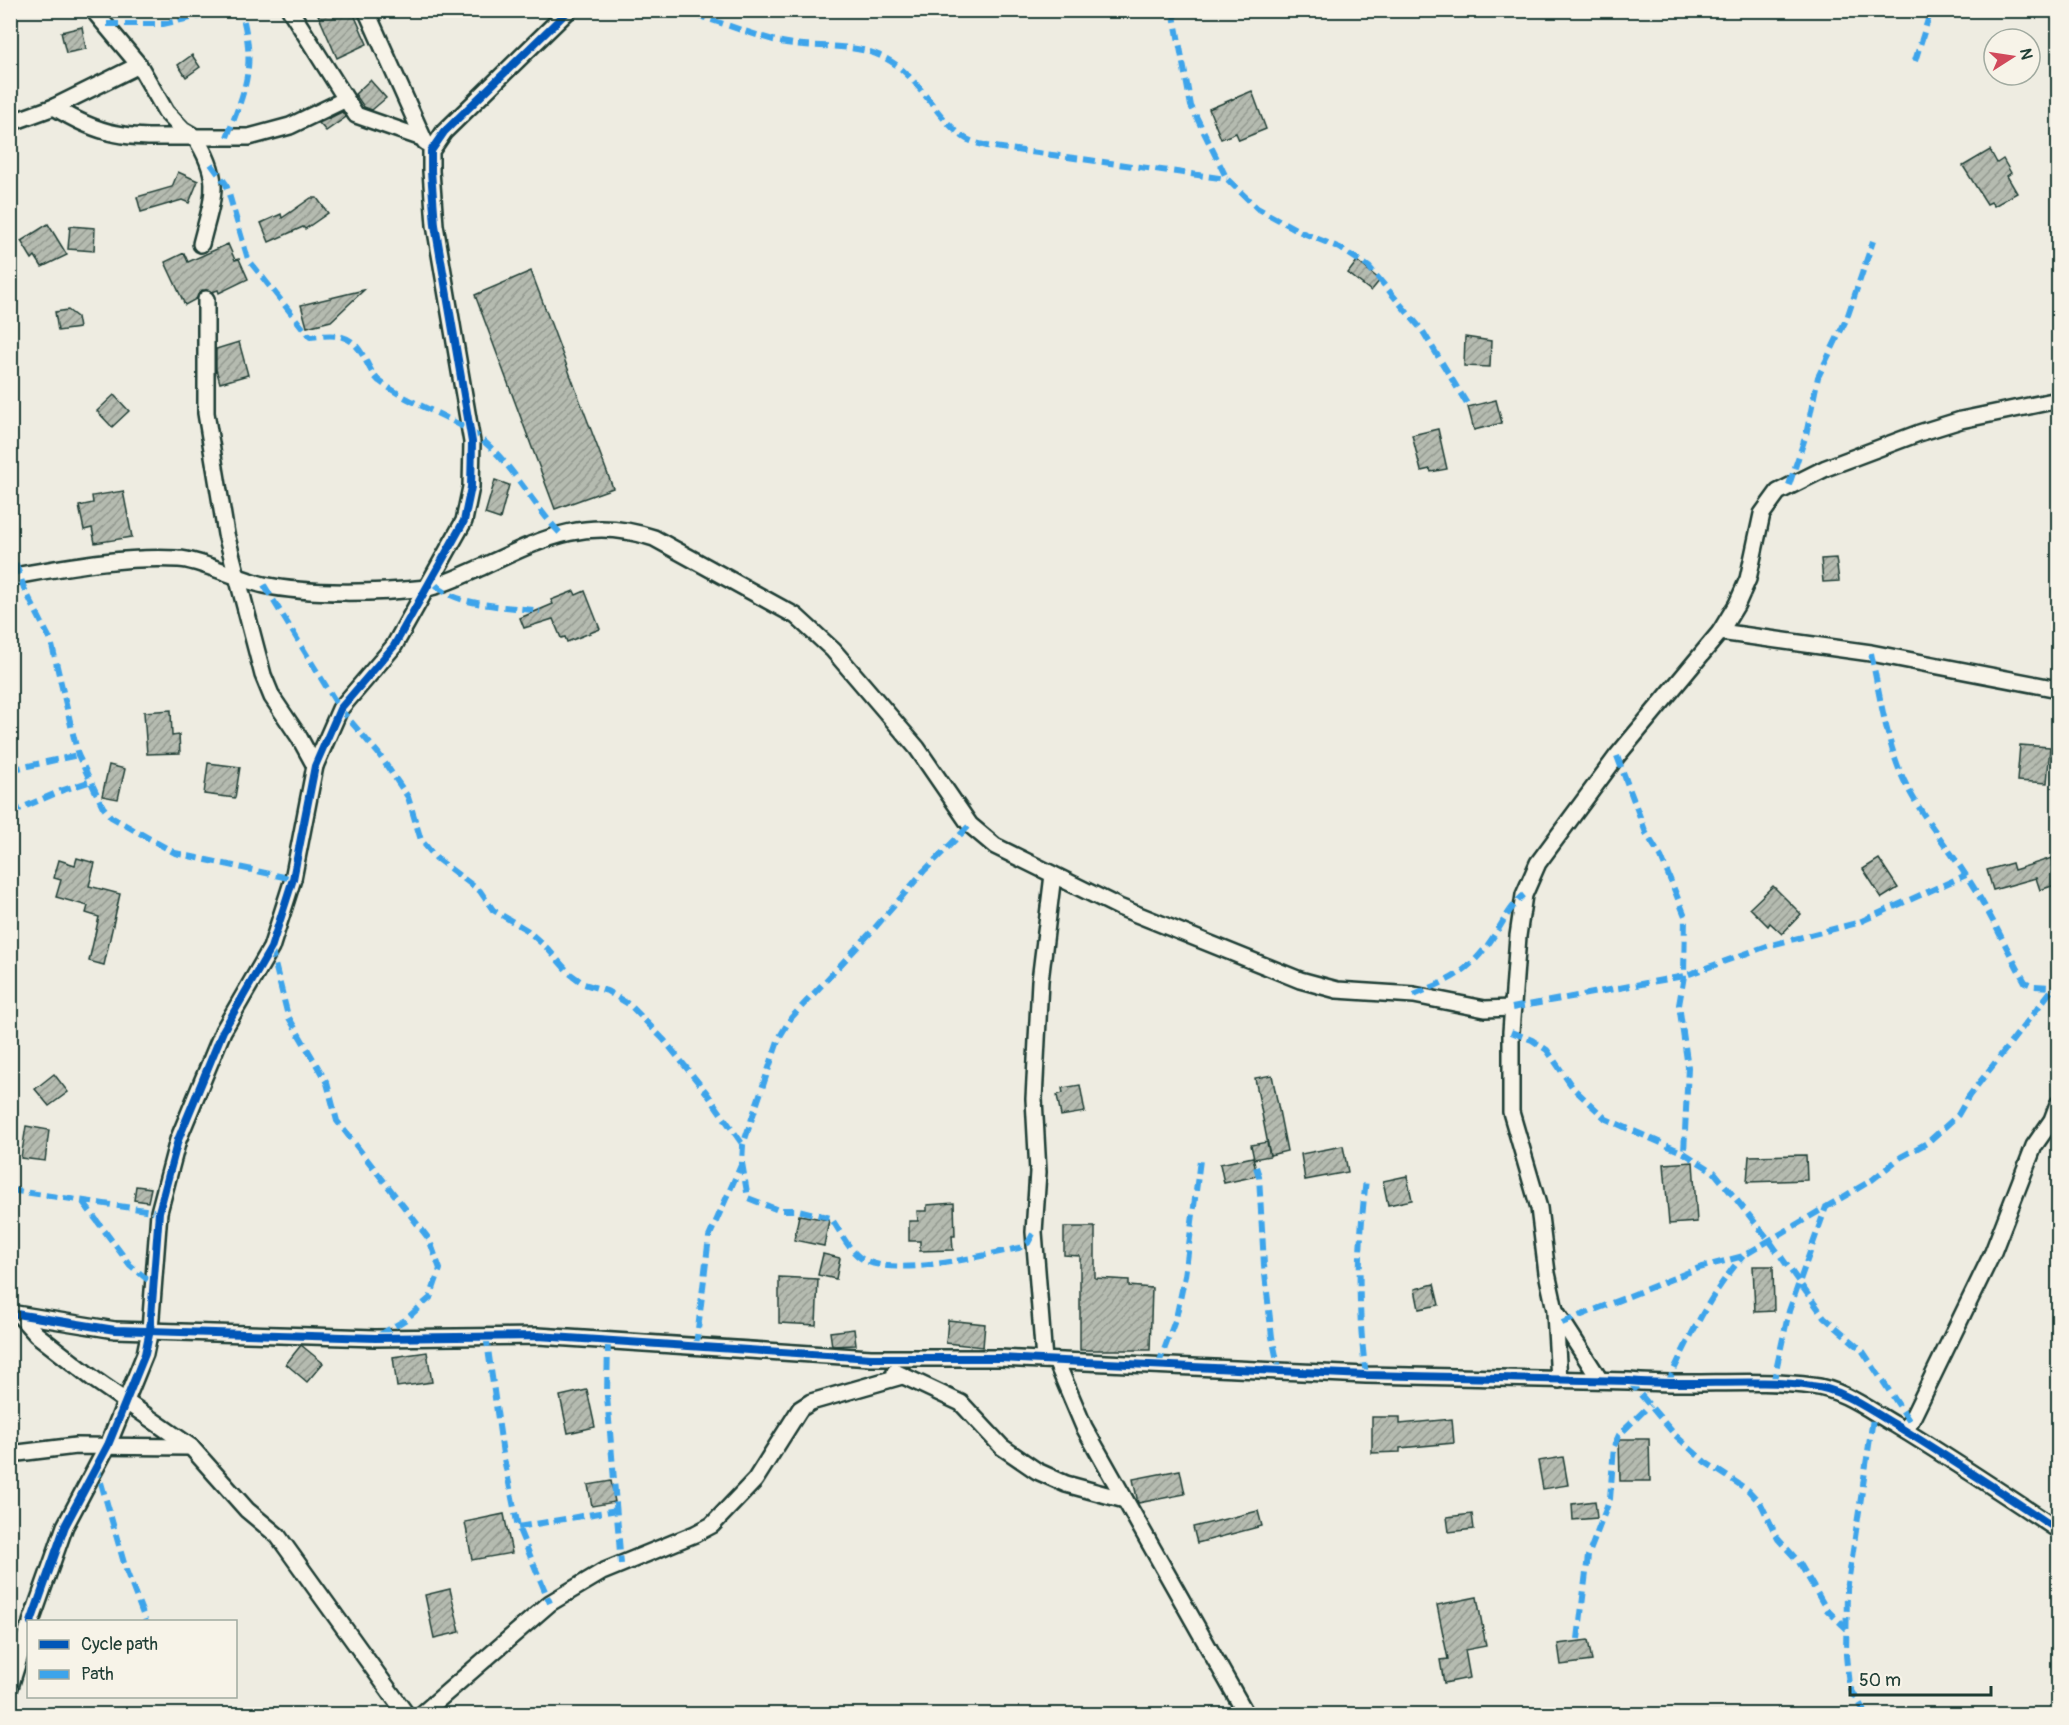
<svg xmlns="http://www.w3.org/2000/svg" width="2069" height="1725" font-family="Pangolin,sans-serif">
<defs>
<pattern id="building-hatch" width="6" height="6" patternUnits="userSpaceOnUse" patternTransform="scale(1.5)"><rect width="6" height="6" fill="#b5bbb0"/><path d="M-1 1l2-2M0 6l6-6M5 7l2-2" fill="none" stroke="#939990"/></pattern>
</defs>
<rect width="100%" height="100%" fill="#eeece1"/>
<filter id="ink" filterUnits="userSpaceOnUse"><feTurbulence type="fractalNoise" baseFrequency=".0167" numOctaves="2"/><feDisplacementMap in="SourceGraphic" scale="12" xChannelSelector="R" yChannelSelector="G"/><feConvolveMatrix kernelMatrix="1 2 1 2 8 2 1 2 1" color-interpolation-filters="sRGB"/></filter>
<g filter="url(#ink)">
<g fill="url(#building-hatch)" stroke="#1f3d34" stroke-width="1.5">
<polygon points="316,10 352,10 367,44 337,58"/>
<polygon points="82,27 86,49 66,53 61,32"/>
<polygon points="192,55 200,67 186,77 178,65"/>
<polygon points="370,80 386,98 372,110 364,107 355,94"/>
<polygon points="1252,91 1266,129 1239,140 1236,133 1221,139 1209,109"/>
<polygon points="342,112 346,117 326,131 319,123"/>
<polygon points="1990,150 1997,163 2003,159 2011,173 2007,176 2017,193 1994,206 1991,202 1987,204 1963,166"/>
<polygon points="178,172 198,181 189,203 182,200 141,212 137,197 172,187"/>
<polygon points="311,198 317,198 328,213 305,229 303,227 269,242 261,223 281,214 282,218"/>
<polygon points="48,224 67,255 42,267 35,256 32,259 21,241"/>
<polygon points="70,226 95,228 94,251 68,249"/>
<polygon points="228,244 235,260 239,259 248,279 219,293 218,290 212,292 202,290 196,299 185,305 165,262 184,253 188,262"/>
<polygon points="1357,261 1380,280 1371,291 1348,273"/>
<polygon points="531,271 613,488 555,509 475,295"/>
<polygon points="364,290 331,321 307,327 301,305"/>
<polygon points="68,310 77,317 79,328 58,331 55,312"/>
<polygon points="1465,337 1491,341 1490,367 1464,366"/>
<polygon points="239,342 248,375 220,383 216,369 216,349"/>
<polygon points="114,395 129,411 112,427 97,411"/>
<polygon points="1496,400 1502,423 1474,430 1468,407"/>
<polygon points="1438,429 1447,469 1431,472 1430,469 1421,471 1412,435"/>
<polygon points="495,480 509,485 500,519 485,514"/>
<polygon points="123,491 132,537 95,543 92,528 84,530 79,506 93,503 92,496"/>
<polygon points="1836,558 1839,581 1823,582 1821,559"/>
<polygon points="574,591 576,595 585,591 600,629 567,642 565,637 561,638 553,619 524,628 520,618 553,604 551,600"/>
<polygon points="171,710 172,736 179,735 180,753 147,754 144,712"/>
<polygon points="2020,745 2050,747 2047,783 2017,781"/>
<polygon points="208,763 240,767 235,798 204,794"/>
<polygon points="109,765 125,769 118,799 102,796"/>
<polygon points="77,858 95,863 89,886 120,894 104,965 89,961 99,917 86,913 88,906 56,897 61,880 54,878 59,860 75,865"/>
<polygon points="2052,858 2058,884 2040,890 2036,878 1993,890 1987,870 2012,863 2014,870"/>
<polygon points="1879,859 1898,888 1882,898 1863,869"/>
<polygon points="1773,886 1801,914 1782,934 1770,923 1768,926 1750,908"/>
<polygon points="54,1074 68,1092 49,1106 35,1089"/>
<polygon points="1272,1075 1287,1151 1270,1155 1255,1078"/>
<polygon points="1080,1085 1085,1112 1061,1116 1057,1095 1063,1093 1062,1088"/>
<polygon points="26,1126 49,1130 45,1161 21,1158"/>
<polygon points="1267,1142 1270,1156 1254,1159 1251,1145"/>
<polygon points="1343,1146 1348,1172 1305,1180 1301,1154"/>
<polygon points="1806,1155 1807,1180 1747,1182 1749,1156"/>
<polygon points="1253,1157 1257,1176 1224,1183 1220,1164"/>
<polygon points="1693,1162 1697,1222 1669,1224 1664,1164"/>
<polygon points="1407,1176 1412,1200 1388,1205 1383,1181"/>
<polygon points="136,1186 151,1188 148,1202 134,1200"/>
<polygon points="954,1203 955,1236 952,1236 953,1250 920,1251 920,1241 909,1241 909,1221 918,1221 917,1211 927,1211 927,1205"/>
<polygon points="799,1215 829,1220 824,1246 794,1240"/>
<polygon points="1064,1227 1095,1227 1095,1278 1129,1280 1129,1286 1152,1288 1150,1350 1080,1350 1080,1256 1064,1255"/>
<polygon points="823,1254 840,1258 836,1279 818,1275"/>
<polygon points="1753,1266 1773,1266 1774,1311 1755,1312"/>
<polygon points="779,1277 818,1279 816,1325 779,1323"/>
<polygon points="1434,1284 1439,1305 1419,1309 1415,1289"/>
<polygon points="948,1320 985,1324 983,1347 946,1343"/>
<polygon points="854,1329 856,1345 832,1346 830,1332"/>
<polygon points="301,1345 323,1363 307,1382 286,1364"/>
<polygon points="427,1352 432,1382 397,1387 393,1357"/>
<polygon points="587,1390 595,1427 568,1433 560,1396"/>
<polygon points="1372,1417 1400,1417 1400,1424 1452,1419 1454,1443 1400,1448 1400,1452 1372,1453"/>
<polygon points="1619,1439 1649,1439 1650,1481 1620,1481"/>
<polygon points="1563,1457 1568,1485 1543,1489 1538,1461"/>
<polygon points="1180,1470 1185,1494 1138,1503 1133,1479"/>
<polygon points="611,1481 615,1502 592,1506 588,1485"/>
<polygon points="1595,1501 1597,1518 1573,1520 1572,1504"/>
<polygon points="1258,1511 1262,1526 1197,1543 1193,1527"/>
<polygon points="504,1514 512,1553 472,1560 465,1522"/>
<polygon points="1472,1514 1474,1529 1449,1532 1447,1517"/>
<polygon points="450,1589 460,1632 434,1638 425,1595"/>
<polygon points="1477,1597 1486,1646 1465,1650 1470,1678 1444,1683 1440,1660 1448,1659 1437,1605"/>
<polygon points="1588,1640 1592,1661 1561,1665 1558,1644"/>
</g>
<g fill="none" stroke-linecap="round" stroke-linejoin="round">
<g stroke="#1f3d34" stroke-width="20">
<g id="minor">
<polyline points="93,10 139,65 166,112 183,130 195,137 249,137 290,126 344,100"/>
<polyline points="290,10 356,115 422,138"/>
<polyline points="366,10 425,142"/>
<path d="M54,107C108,141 133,137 195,137C223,181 213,196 201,244"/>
<polyline points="10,123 54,107 139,65"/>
<polyline points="206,299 206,413 226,534 263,675 272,697 299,737 315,766"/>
<path d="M10,579L20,575C72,566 125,556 178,559C198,559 240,580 264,585C309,595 380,593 427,588C444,585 465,574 482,567C542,539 587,515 654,538L796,616L833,650L917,748L970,825L995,846L1119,907L1300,980L1337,990L1414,995L1485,1009L1512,1008"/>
<polyline points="1720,632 1871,653 2058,689"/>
<path d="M10,1313L115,1330L375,1338L538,1336L871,1358H1000L1366,1375L1629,1381C1690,1387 1751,1378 1812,1386C1842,1389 1868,1409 1894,1424C1950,1458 2004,1494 2058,1530"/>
<polyline points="1555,1313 1559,1380"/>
<polyline points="20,1316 36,1334 95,1380 191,1447 247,1510 278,1536 406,1714"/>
<polyline points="1044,1360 1034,1232 1038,1172 1034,1099 1040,981 1053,875"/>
<polyline points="1056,1361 1084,1427 1246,1714"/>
<polyline points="895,1372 961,1403 1002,1447 1037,1471 1066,1484 1125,1500"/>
<polyline points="1600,1380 1555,1310 1547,1273 1539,1208 1511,1112 1511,1032 1518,936 1524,895 1538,863 1617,756 1720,632 1737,604 1748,579 1762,514 1778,492 1826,468 1919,433 1961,420 2058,400"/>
<polyline points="1906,1431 1993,1252 2034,1146 2052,1120 2058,1104"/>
<polyline points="10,1454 76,1446 191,1447"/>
<polyline points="31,1622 65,1526 108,1445 145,1354 150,1330 159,1212 178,1140 223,1031 271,948 293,879 315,766 340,709 394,646 464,521 471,487 472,442 435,225 431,171 431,151 444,132 569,10"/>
<polyline points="10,1687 28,1629"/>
<polyline points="422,1714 550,1603 602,1572 695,1534 712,1525 755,1480 800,1409 811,1402 902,1376"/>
</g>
</g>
<use href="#minor" stroke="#f7f3e8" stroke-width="15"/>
<g stroke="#3da4eb" stroke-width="6" stroke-dasharray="12 6" stroke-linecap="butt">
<path d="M677,10C711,18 743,32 777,41C812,50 853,41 885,58C919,75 934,117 965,138C971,142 980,144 987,146L1227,179"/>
<polyline points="1173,10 1191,106 1227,179 1257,208 1301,232 1340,248 1369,267 1422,330 1467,404"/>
<polyline points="107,24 163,24 228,10"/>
<polyline points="1915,61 1931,10"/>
<path d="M227,137C247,86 256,65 241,10"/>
<path d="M211,164L226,184L248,259L310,337C339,334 352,333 366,361C371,370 374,378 382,383C409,403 442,413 470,431C510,457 528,500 560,533"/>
<polyline points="1789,485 1806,435 1818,377 1847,318 1873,241"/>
<polyline points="10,546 24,588 51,641 78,755 103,807 111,817 175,853 293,879"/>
<polyline points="264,585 340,709 378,753 408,797 421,840 436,858 480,891 493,910 527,930 547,948 569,973 584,984 607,991 630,1005 664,1040 706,1092 743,1145"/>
<path d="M436,585C457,607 509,606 540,611"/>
<path d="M1871,653C1879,692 1885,732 1899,769C1914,807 1943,840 1965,874C1988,908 2005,946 2025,982L2034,986L2054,987"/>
<polyline points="1617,756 1646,833 1661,857 1685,916 1684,976 1679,1005 1688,1067 1684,1153"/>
<polyline points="10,770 78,755"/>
<polyline points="10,813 63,790 92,781"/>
<polyline points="271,948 288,1016 327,1083 337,1121 429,1239 440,1269 430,1298 405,1320 378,1336"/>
<path d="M1414,995C1444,982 1465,975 1486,947C1500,930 1507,909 1524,895"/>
<polyline points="1512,1008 1684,976 1767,946 1857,923 1966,875"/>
<polyline points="1511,1032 1532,1040 1547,1050 1573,1088 1606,1119 1684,1153 1714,1172 1769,1240 1824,1317 1862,1350 1910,1422"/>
<path d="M742,1163L748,1198L778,1210H798L831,1218C839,1229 847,1247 858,1256C889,1281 982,1255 1019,1248L1028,1243L1034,1232"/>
<polyline points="1256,1167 1259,1176 1264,1265 1272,1337 1279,1370"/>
<polyline points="10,1190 159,1212"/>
<polyline points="83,1202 130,1265 154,1285"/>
<polyline points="1562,1323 1699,1268 1743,1256 1872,1180 1901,1157 1927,1143 1958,1115 1969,1096 2058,982"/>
<polyline points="486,1335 503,1454 518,1527 550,1603"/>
<polyline points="608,1341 607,1396 621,1564"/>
<polyline points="696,1346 709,1237 742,1163 743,1145 779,1038 791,1018 873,930 924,871 970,825"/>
<polyline points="1158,1366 1176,1318 1185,1276 1200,1160"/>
<path d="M1366,1375C1357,1311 1358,1244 1366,1180"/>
<polyline points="1629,1381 1675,1435 1705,1462 1748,1490 1761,1504 1778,1539 1799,1562 1827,1610 1847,1629"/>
<polyline points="1773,1384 1789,1311 1826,1207"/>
<path d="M1667,1385C1688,1339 1710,1294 1743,1256"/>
<polyline points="96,1465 126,1570 146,1622"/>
<polyline points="518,1527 617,1510"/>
<polyline points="1578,1639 1588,1556 1610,1499 1614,1446 1619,1435 1650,1405"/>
<polyline points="1866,1714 1849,1686 1846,1655 1847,1590 1874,1412"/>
</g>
<g stroke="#f7f3e8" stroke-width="11">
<g id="cycleway">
<path d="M10,1313L115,1330L375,1338L538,1336L871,1358H1000L1366,1375L1629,1381C1690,1387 1751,1378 1812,1386C1842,1389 1868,1409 1894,1424C1950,1458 2004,1494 2058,1530"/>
<polyline points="31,1622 65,1526 108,1445 145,1354 150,1330 159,1212 178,1140 223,1031 271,948 293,879 315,766 340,709 394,646 464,521 471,487 472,442 435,225 431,171 431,151 444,132 569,10"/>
</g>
</g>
<use href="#cycleway" stroke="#0057b8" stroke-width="8"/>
</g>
</g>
<rect width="2069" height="1725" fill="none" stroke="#f7f3e8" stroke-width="36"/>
<rect x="18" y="18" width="2033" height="1689" fill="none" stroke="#1f3d34" stroke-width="2" filter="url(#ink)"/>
<rect x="27" y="1620" width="210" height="78" fill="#f7f3e8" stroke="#a1aaa0" stroke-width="1.5"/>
<rect x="39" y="1640" width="30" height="9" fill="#0057b8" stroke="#a1aaa0" stroke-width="1.5"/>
<text x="81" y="1650" font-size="18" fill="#1f3d34">Cycle path</text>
<rect x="39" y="1670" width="30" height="9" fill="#3da4eb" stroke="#a1aaa0" stroke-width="1.5"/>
<text x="81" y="1680" font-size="18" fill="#1f3d34">Path</text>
<g transform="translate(2012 57) rotate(78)"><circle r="28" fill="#f7f3e8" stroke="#a1aaa0" stroke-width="1.5"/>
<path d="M0-4.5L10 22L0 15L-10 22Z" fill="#d1495b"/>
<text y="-9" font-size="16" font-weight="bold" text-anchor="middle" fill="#1f3d34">N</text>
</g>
<path d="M1850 1686v9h141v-9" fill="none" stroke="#1f3d34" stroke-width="3"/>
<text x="1859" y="1686" font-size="18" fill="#1f3d34" stroke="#f7f3e8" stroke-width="4.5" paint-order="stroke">50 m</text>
</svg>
